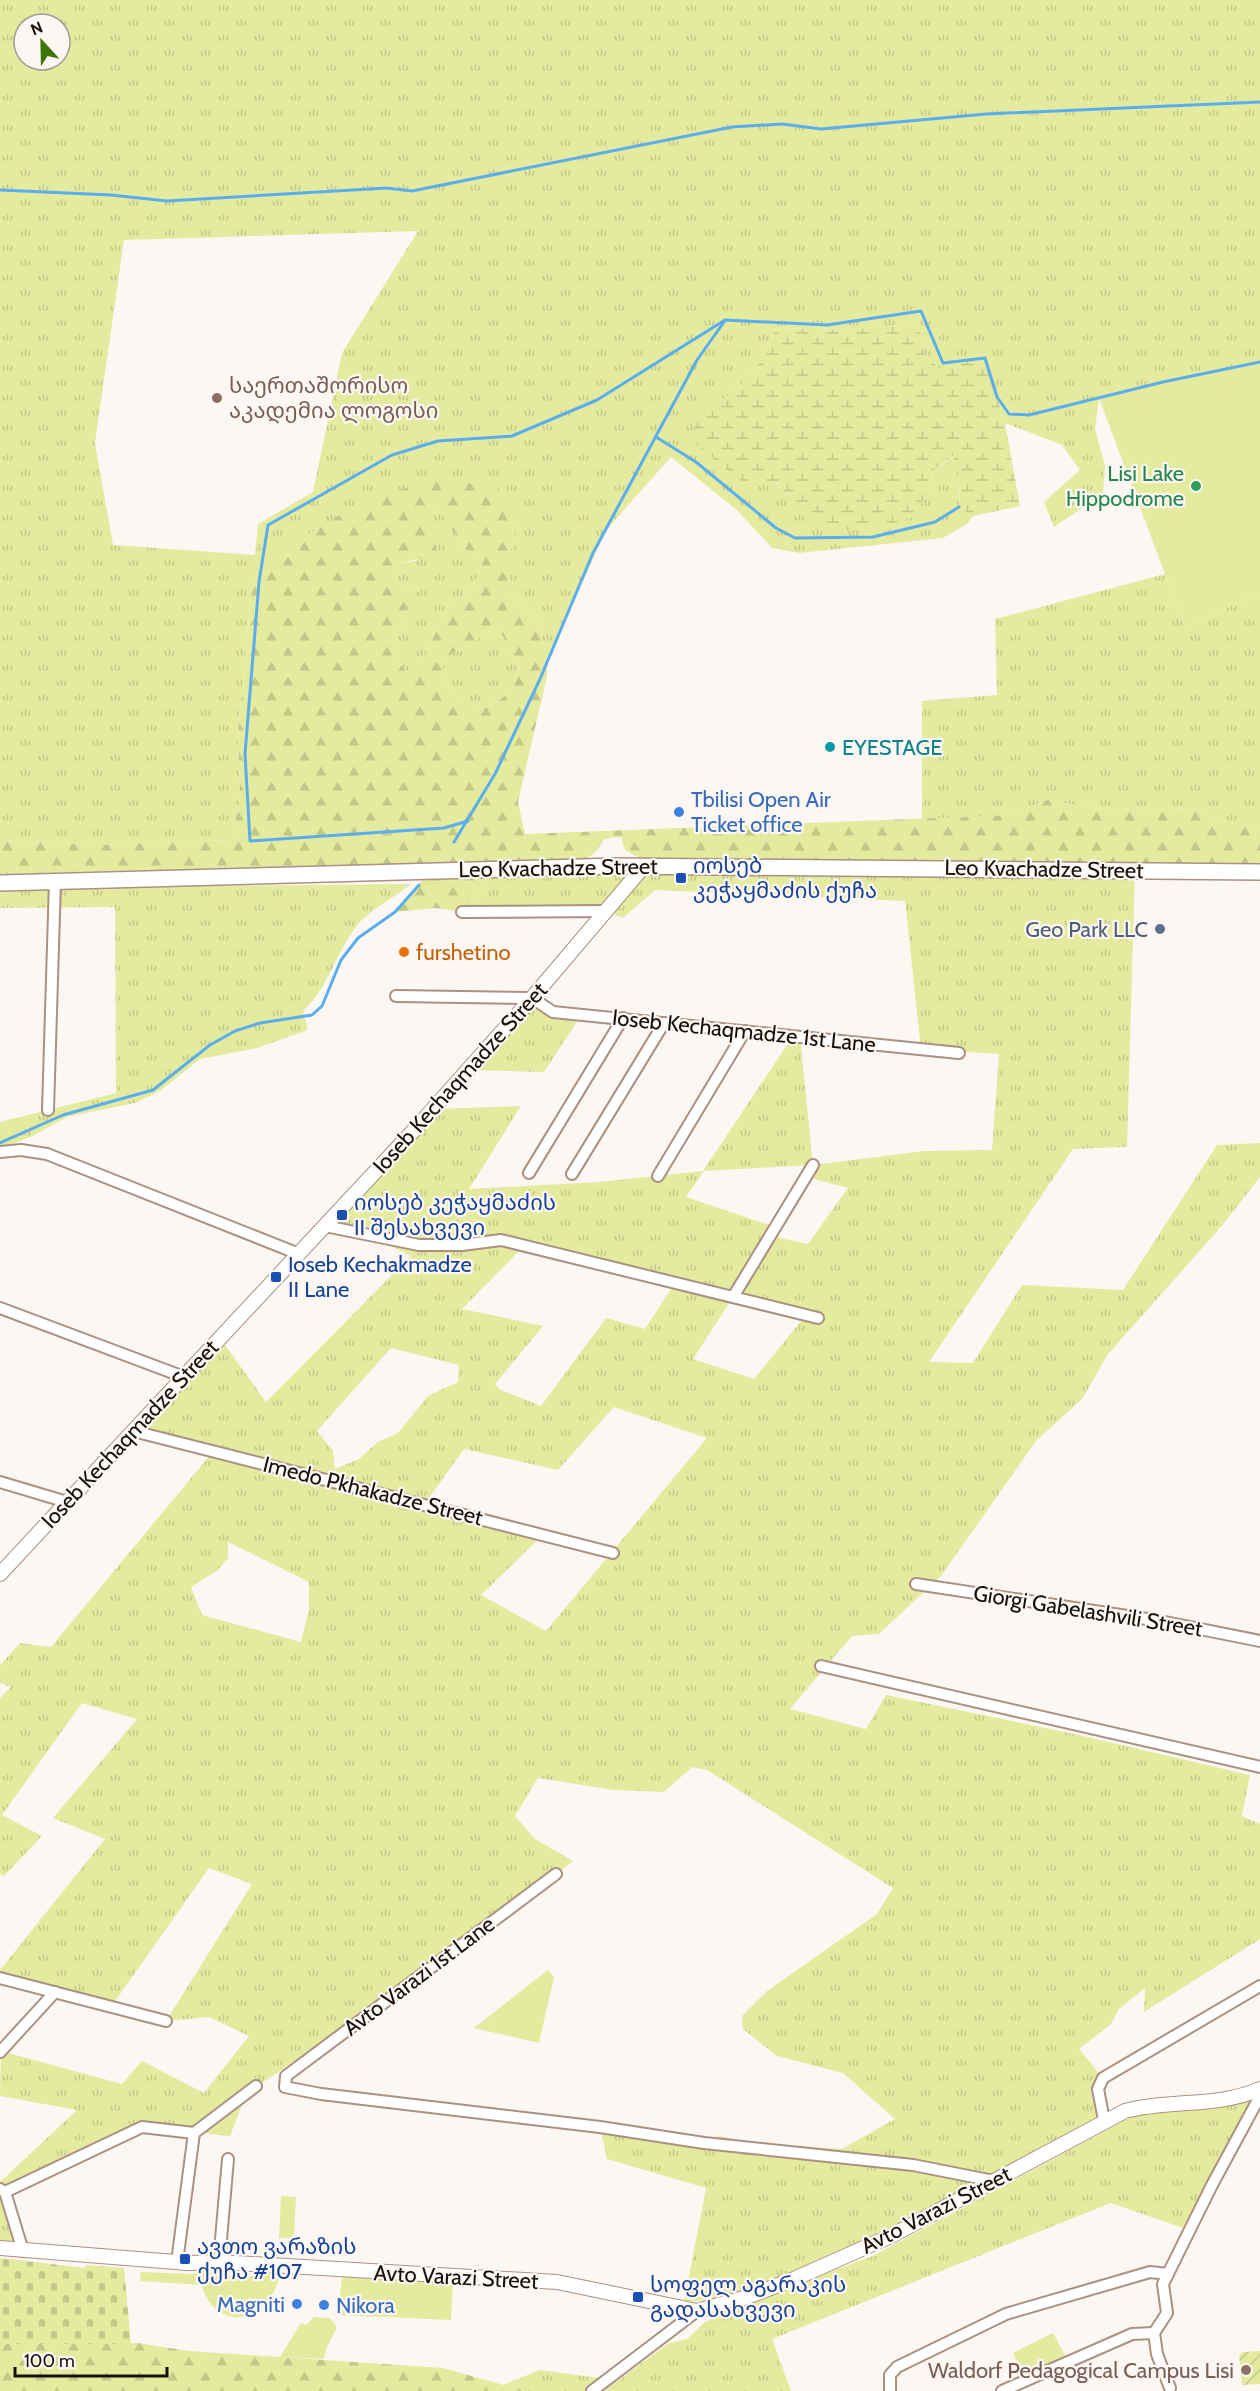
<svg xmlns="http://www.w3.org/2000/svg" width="1260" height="2391" font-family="Cabin,'Noto Sans Georgian',sans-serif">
<defs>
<pattern id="grass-tufts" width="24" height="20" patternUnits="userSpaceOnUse" patternTransform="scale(1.5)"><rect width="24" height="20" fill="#e4eb9f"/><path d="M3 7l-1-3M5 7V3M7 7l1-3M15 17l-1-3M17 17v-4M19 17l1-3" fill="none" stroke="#c3c888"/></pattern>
<pattern id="forest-firs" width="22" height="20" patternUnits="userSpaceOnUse" patternTransform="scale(1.5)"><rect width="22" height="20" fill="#e4eb9f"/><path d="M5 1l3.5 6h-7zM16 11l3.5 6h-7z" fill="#c3c888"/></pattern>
<pattern id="wetland-marsh" width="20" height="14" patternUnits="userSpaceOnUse" patternTransform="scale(1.5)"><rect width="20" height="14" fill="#e4eb9f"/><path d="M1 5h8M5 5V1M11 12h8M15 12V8" fill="none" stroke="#c3c888"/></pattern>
<pattern id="cemetery-stones" width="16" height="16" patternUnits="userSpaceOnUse" patternTransform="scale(1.5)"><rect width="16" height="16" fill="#e4eb9f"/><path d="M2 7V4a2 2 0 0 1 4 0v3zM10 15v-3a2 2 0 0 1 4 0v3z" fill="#c3c888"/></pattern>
<pattern id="garden-furrows" width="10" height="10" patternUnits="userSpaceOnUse" patternTransform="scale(1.5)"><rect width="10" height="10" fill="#e4eb9f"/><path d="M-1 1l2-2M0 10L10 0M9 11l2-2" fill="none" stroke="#c3c888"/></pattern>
</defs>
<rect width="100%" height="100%" fill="#fcf7f3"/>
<g fill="url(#grass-tufts)" fill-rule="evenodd">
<path d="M0,0H1260V362L1099,398L1095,429L1105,466L1103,494L1054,527L1044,502L1080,470L1062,445L1005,423L997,397L943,372L925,355L919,325L838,330L776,328C757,372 743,391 698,414L694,442L712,454L725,469L776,482L807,521L928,490L934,470L955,455L960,483L959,506L973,516L967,524L943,538L799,553L772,548L738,511L671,457L606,530L547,661L539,622L510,592V553L520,519L433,477L253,576L238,732L240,797L232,840L101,845L0,841ZM24,24H60V60H24ZM418,231L342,353L313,492L258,524L255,555L113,545L95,443L124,240Z"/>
<polygon points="428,505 443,515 465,549 484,559 470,594 449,603 426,653 407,672 392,656 405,610 418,591 402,584 392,575 401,563 415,561 437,548 413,516"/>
<polygon points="1165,574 1185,627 1260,592 1260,830 1244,824 1223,824 1194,808 1109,811 1047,800 1013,815 922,820 922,701 997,695 995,619"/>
<path d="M500,631L520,667C515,691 498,707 473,709L446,686L442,660L481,637Z"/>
<path d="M487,869L1135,870L1127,1147L1073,1149L929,1362L973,1363L1022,1285L1123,1290L1217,1145L1260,1143V1177L1220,1228L1108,1354L1082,1399L1036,1441L941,1576L879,1634L852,1636L790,1709L866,1729L886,1695L1079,1735L1250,1775L1242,1816L1260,1824V1939L1144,2012L1145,1988L1119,2009L1111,2024L1079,2049L1103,2078L1104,2120L1002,2178L747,2297L684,2302L706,2188L607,2159L600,2127L704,2143L718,2136L759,2143L842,2149L895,2119L843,2073L777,2056L743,2029L742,2016L767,1991L877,1914L893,1888L707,1770L692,1767L664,1792L614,1790L538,1778L515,1816L535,1839L573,1861C471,1943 362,2016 253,2089L245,2097L230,2136L142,2127L6,2192L23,2251L0,2248V2182L77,2110L0,2096L1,2051L122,2084L142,2061L204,2093L249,2036L209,2017L166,2021L252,1884L209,1868L111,2007L0,1978V1970L105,1839L53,1818L137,1719L82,1703L2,1815L42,1836L4,1876L0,1874V1698L11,1687L0,1683V1665L20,1643L51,1647L211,1454L133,1431L220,1338L266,1402L411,1256L332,1218L434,1109L521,1106L469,1189L599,1182L703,1171L793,1036L800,1037L813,1165L924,1151L992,1150L999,1054L921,1049L905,901L655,890L623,918L606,911L462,912L481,889ZM812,1165L806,1177L848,1188L808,1244L770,1236L775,1227L686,1197L704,1171ZM524,1246L675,1283L645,1329L606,1318L541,1406L501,1390L495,1384L543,1326L462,1309ZM733,1297L806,1315L754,1379L693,1359ZM391,1348L459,1365L458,1382L428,1396L398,1433L378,1442L359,1459L335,1469L333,1451L317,1431ZM614,1407L707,1438L546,1631L481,1595L547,1531L426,1502L464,1449L558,1470ZM228,1542L309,1582V1610L301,1642L202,1615L191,1587L218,1570L228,1558Z"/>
<path d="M411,884C395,897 371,909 358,924C336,951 329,988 303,1011L308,1030L257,1048L200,1059L160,1091L135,1103L67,1117L33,1136L0,1149V1122L116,1093L115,907L0,908V888Z"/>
<polygon points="532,998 553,1012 582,1014 544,1072 468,1070"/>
<path d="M1251,2097L1253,2101L1183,2228L1111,2203L772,2339L791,2391H604L669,2343L687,2339L705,2322L748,2302L873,2256L1131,2117C1171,2104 1208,2113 1251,2097Z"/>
<polygon points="540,2370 599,2378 585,2391 525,2391 503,2385"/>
</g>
<g fill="url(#forest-firs)" fill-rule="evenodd">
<path d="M433,477L498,488L520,519L510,553V592L539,622L547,661V676L518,802L525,834L1013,815L1047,800L1109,811L1194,808L1223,824H1244L1260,830V867L643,860L625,850L621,837C592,837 607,849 585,859L0,874V841L101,845L232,840L240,797L238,732L253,576L294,543L342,514ZM428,505L443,515L465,549L484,559L470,594L449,603L426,653L407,672L392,656L405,610L418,591L402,584L392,575L401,563L431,556L437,547L414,517ZM500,631L520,667C515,691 498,707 474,709L446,686L442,660L481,637Z"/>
<polygon points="487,869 481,889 462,912 436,908 395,912 431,870"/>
<polygon points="138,2343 189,2351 443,2368 525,2391 0,2391 0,2344"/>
</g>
<path fill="url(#wetland-marsh)" d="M919,325L925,355L942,371L943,363L985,358L1005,423L1020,506L973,516L959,507L960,483L954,455L934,470L928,490L915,516C890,527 828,540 805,520C794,509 786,494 777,482C770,483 759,487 752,485C729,478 713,455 693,442L698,413C743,391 757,372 776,328L838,330Z"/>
<polygon fill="url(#cemetery-stones)" points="0,2258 85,2268 86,2265 124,2268 131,2344 0,2344"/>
<g fill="#e4eb9f">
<polygon points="1260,362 1260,592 1185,627 1099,398"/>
<polygon points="548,1970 554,1977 539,2043 474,2028"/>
<polygon points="281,2196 296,2197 294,2238 279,2238"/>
<path d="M206,2270C225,2277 250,2280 270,2272L279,2278C273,2305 243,2331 216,2309C208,2303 205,2294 201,2285L140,2281L141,2272L193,2274Z"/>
<polygon points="342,2277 453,2284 451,2320 338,2315"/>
<polygon points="314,2317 330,2318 337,2327 326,2349 324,2359 280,2357 301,2323 306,2325"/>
<polygon points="1053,2333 1066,2357 1024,2377 1013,2353"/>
</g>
<polygon fill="url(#garden-furrows)" points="1260,2351 1260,2384 1242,2385 1239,2355 1242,2352"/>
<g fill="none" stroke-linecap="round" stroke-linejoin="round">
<g stroke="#5baeed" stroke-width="3">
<polyline points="0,190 111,195 167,201 387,188 412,191 732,127 782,124 821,129 986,114 1260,102"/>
<polyline points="656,437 696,462 776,528 795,538 873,537 935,522 959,507"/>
<polyline points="468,821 444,828 250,841 245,754 259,582 268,525 392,455 438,441 512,436 597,400 725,320 827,325 921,311 943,363 985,358 997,397 1009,414 1029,415 1163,382 1260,362"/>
<polyline points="454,842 495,774 540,679 593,553 697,360 724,322"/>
<polyline points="0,1143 63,1115 153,1090 210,1045 235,1031 260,1023 312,1015 322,1006 341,960 358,938 395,912 419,885"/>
</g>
<g stroke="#ab9182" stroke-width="14">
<g id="minor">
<polyline points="462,912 606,911"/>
<polyline points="396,996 532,998 553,1012 959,1053"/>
<polyline points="48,1110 55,881"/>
<polyline points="0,1152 21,1150 47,1154 299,1254"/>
<polyline points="529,1173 623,1018"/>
<polyline points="572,1174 664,1023"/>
<polyline points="658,1176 745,1031"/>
<polyline points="325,1226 419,1245 462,1245 501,1240 818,1318"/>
<polyline points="733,1297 813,1165"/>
<polyline points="0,1308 184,1377"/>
<polyline points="133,1431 613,1553"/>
<polyline points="0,1482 67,1502"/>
<polyline points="916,1584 1160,1621 1260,1641"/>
<polyline points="821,1666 1260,1767"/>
<polyline points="556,1874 286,2076 285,2087 321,2094 600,2127 704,2143 913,2165 994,2181"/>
<polyline points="0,1978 166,2021"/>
<polyline points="0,2052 55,1992"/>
<polyline points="1104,2120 1098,2089 1103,2078 1260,1986"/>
<polyline points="0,2189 5,2192 23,2251"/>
<polyline points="5,2192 142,2127 194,2133"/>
<polyline points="177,2262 194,2133 256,2086"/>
<polyline points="219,2262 228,2159"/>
<polyline points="1170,2388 1157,2354 1154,2333 1167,2313 1163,2284 1212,2185 1260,2096"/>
<polyline points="592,2391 697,2311"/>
<polyline points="890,2391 890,2375 897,2367 1006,2314 1150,2272 1168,2274"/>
<polyline points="1002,2391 1132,2334 1154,2333"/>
</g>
</g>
<g stroke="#ab9182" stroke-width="16">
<g id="tertiary">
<polyline points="0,1574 417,1127 532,998 644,866"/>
<path d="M0,2248L188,2263L219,2262L557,2282L697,2311L747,2297L794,2279L893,2235L1125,2111C1169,2099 1217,2108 1260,2089"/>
</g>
</g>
<g stroke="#ab9182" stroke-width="18">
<polyline id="secondary" points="0,883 616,866 1260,872"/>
</g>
<use href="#minor" stroke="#fff" stroke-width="10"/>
<use href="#tertiary" stroke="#fff" stroke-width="14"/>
<use href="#secondary" stroke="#fff" stroke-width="15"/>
</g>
<g fill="#8d6e63" stroke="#fcf7f3" stroke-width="2">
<circle cx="217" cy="398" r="6"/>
<circle cx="1246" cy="2370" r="6"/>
</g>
<circle fill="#2e9e5b" stroke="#fcf7f3" stroke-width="2" cx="1196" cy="486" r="6"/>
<circle fill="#0f9aa8" stroke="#fcf7f3" stroke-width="2" cx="830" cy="747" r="6"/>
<g fill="#3f7fe0" stroke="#fcf7f3" stroke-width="2">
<circle cx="679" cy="812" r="6"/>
<circle cx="297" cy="2304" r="6"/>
<circle cx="324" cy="2305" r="6"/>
</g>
<g fill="#1a4fb4" stroke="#fcf7f3" stroke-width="2">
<rect x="675" y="872" width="12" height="12" rx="3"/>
<rect x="336" y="1209" width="12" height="12" rx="3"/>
<rect x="270" y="1271" width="12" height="12" rx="3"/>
<rect x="179" y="2253" width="12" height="12" rx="3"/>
<rect x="632" y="2291" width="12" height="12" rx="3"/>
</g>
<circle fill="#5c6f8a" stroke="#fcf7f3" stroke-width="2" cx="1160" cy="929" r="6"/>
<circle fill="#e8710a" stroke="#fcf7f3" stroke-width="2" cx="404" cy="952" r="6"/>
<g text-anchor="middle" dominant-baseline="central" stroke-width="4.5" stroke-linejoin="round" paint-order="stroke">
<g font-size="22" fill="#785e54" stroke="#fcf7f3" text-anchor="start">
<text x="229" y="385">საერთაშორისო<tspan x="229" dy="25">აკადემია ლოგოსი</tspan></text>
<text x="1234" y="2370" text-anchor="end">Waldorf Pedagogical Campus Lisi</text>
</g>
<g font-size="22" fill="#27864d" stroke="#fcf7f3" text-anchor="end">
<text x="1184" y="473">Lisi Lake<tspan x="1184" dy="25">Hippodrome</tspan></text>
</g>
<g font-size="22" fill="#0d838f" stroke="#fcf7f3" text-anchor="start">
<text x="842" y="747">EYESTAGE</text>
</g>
<g font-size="22" fill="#366cbe" stroke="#fcf7f3" text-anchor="start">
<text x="691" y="799">Tbilisi Open Air<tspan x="691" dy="25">Ticket office</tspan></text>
<text x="285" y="2304" text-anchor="end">Magniti</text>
<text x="336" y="2305">Nikora</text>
</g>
<g font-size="22" fill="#164399" stroke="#fcf7f3" text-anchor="start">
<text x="693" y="865">იოსებ<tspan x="693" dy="25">კეჭაყმაძის ქუჩა</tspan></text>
<text x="354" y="1202">იოსებ კეჭაყმაძის<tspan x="354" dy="25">II შესახვევი</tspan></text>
<text x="288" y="1264">Ioseb Kechakmadze<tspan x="288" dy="25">II Lane</tspan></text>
<text x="197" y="2246">ავთო ვარაზის<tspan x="197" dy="25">ქუჩა #107</tspan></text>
<text x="650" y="2284">სოფელ აგარაკის<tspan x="650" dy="25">გადასახვევი</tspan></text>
</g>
<g font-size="22" fill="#180f09" stroke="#fcf7f3">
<text transform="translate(558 868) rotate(-1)">Leo Kvachadze Street</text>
<text transform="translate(1044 869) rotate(1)">Leo Kvachadze Street</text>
<text transform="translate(744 1031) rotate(6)">Ioseb Kechaqmadze 1st Lane</text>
<text transform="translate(460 1078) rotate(-48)">Ioseb Kechaqmadze Street</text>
<text transform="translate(130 1434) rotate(-47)">Ioseb Kechaqmadze Street</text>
<text transform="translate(373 1491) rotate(14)">Imedo Pkhakadze Street</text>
<text transform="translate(1088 1611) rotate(9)">Giorgi Gabelashvili Street</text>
<text transform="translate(419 1976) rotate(-37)">Avto Varazi 1st Lane</text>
<text transform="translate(936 2210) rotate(-27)">Avto Varazi Street</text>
<text transform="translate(456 2277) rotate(3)">Avto Varazi Street</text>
</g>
<g font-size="22" fill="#4e5e75" stroke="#fcf7f3" text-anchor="end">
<text x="1148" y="929">Geo Park LLC</text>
</g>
<g font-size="22" fill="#c56008" stroke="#fcf7f3" text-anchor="start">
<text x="416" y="952">furshetino</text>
</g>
</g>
<g transform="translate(42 42) rotate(338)"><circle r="28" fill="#fcf7f3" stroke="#a19a95" stroke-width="1.5"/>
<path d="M0-4.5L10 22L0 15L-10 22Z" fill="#3c7506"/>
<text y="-9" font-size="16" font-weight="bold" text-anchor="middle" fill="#180f09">N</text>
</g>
<path d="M15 2367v9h152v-9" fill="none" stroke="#180f09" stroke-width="3"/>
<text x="24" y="2367" font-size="18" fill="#180f09" stroke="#fcf7f3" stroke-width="4.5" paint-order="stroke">100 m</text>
</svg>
